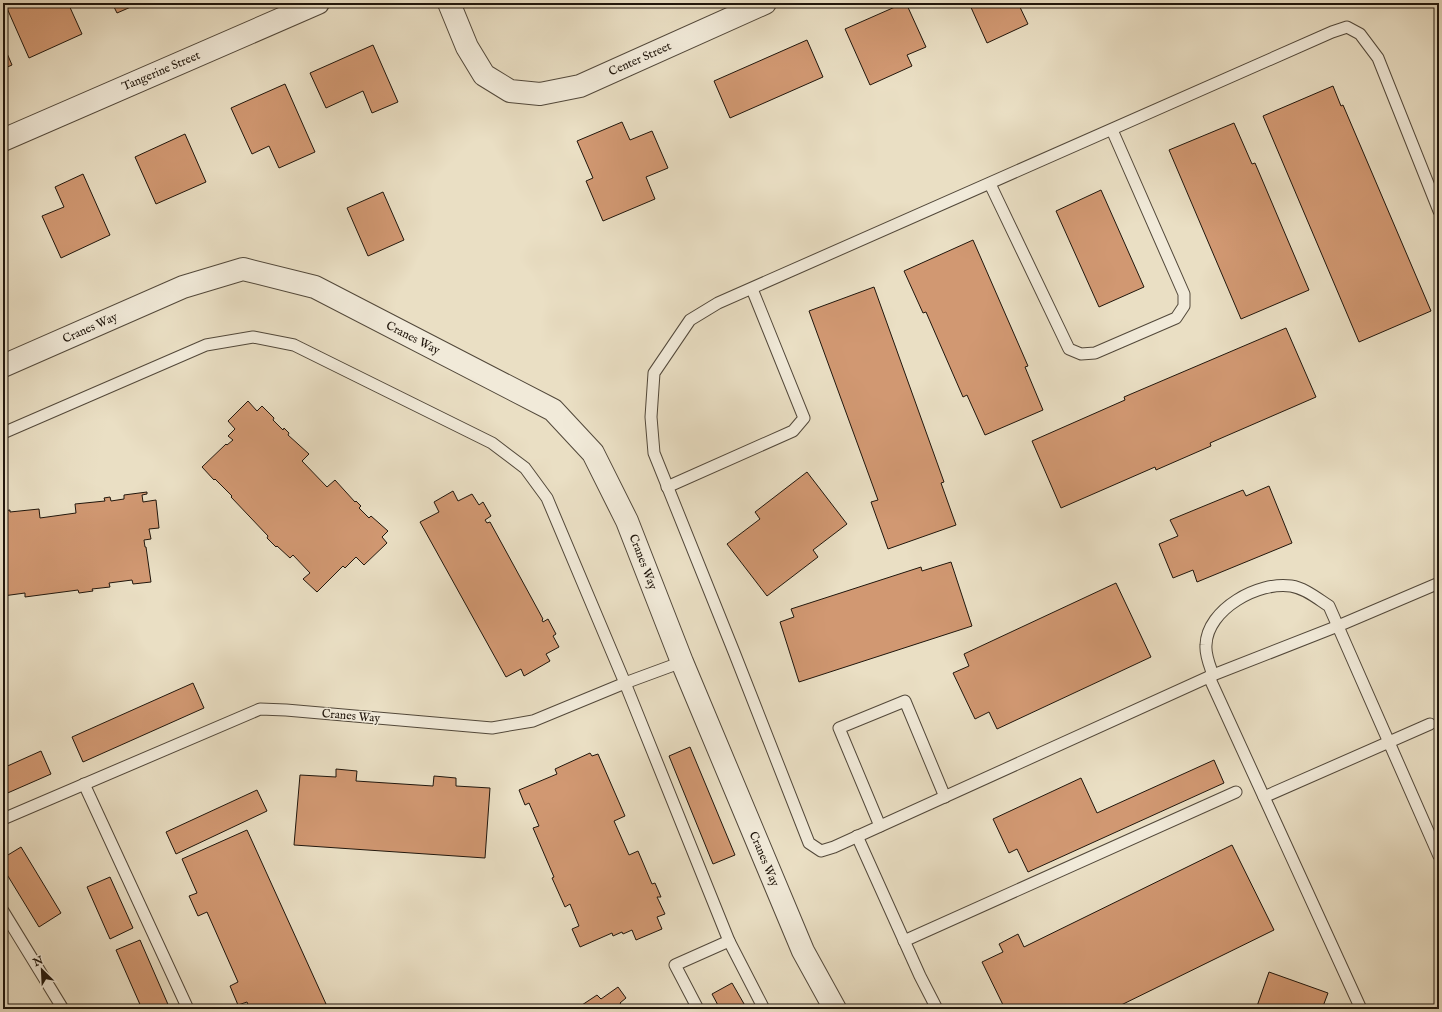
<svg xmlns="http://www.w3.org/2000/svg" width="1442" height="1012" font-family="'IM FELL English',serif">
<rect width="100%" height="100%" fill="#eadfc4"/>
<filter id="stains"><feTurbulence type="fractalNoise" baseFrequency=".005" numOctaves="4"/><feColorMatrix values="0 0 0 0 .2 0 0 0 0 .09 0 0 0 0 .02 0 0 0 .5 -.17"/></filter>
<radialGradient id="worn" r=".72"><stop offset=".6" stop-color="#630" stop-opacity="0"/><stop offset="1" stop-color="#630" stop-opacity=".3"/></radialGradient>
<g fill="#d19872" stroke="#20160c">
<polygon points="12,3 68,3 82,34 29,58 6,6"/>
<polygon points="112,3 140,3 117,13"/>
<polygon points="904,3 906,3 926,47 907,55 912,66 870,85 845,29"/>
<polygon points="969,3 1018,3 1028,24 987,43"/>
<polygon points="807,40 823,77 730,118 714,81"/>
<polygon points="3,44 12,65 3,69"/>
<polygon points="373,45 398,102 372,113 363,91 326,108 310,73"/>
<polygon points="285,84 315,152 279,168 269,146 252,154 231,108"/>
<polygon points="1333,86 1341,106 1343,105 1431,311 1359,342 1263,116"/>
<polygon points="622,122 630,140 652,131 668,168 646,177 655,199 603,221 586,181 593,178 577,141"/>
<polygon points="1234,123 1252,164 1255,163 1309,290 1241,319 1169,150"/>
<polygon points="185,134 206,182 156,204 135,157"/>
<polygon points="83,174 110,235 61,258 42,216 64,207 55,187"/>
<polygon points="1101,190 1144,287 1099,307 1056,211"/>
<polygon points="383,192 404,240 368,256 347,208"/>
<polygon points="973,240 1028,366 1025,367 1043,410 985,435 967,395 963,397 926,312 923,313 904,271"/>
<polygon points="874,287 944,482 941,483 956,525 888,549 871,502 878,500 809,311"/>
<polygon points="1286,328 1316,397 1210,443 1211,446 1156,470 1155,467 1061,508 1032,441 1125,400 1124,397"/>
<polygon points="248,401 257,411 262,406 274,418 273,420 283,430 284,428 289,433 288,435 309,454 302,461 327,487 335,480 355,502 356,501 361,506 359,508 369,518 371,516 388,531 382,537 387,543 364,565 356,557 345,568 343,566 317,592 303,579 310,573 293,555 290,558 277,546 276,547 267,538 268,536 231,497 232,496 215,479 214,480 202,467 226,444 227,445 233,440 228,436 235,429 228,421"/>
<polygon points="807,472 847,524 813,550 818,557 767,596 727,544 760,519 755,512"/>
<polygon points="1269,486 1292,543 1197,582 1193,570 1173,578 1159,544 1178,536 1170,520 1243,490 1246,496"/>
<polygon points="453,491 458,501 472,494 479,505 483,502 491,516 485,520 487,523 490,522 543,619 542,620 543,622 548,619 556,634 553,636 559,647 546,654 550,661 524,676 521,669 506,677 420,522 439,512 434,502"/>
<polygon points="147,492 147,494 142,495 143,502 156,500 159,528 149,529 151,539 144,540 145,547 146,547 151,582 133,584 132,580 109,583 110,587 92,589 93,591 79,593 78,590 25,597 25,593 3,596 3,511 10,510 10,512 39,509 40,518 76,513 75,504 105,501 104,498 110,497 111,501 124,499 124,495"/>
<polygon points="951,562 972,626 799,682 780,622 794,617 791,609 921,567 922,571"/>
<polygon points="1116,583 1151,657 997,729 989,712 975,719 953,673 969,666 964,654"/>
<polygon points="193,683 204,708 83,762 72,737"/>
<polygon points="690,747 735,855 713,864 669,756"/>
<polygon points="41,751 51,774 3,795 3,768"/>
<polygon points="590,753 592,756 598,754 625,816 614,821 629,855 638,851 652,884 655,883 661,897 657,897 665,914 657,917 662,929 636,940 632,930 623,934 622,932 613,936 612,933 580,947 572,929 579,926 570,904 565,907 552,878 554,877 533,828 539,826 529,803 525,805 519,790 557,774 555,769"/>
<polygon points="1214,760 1224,783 1028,872 1017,849 1009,853 993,819 1081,778 1097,813"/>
<polygon points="336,769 357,771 356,781 433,786 434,776 456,778 456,786 490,788 485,858 294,845 300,775 336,777"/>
<polygon points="257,790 267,811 176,854 166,832"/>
<polygon points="247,830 326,1004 314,1009 250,1009 247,1002 238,1005 230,986 238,982 207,912 198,916 189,896 197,893 182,859"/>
<polygon points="1232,845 1274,930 1113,1009 1005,1009 982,962 1003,952 999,944 1018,934 1024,947"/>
<polygon points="21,847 61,913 39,927 3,868 3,858"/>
<polygon points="110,877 133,928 110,939 87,887"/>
<polygon points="140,940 170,1009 142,1009 116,950"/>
<polygon points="1269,972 1328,993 1322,1009 1256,1009"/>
<polygon points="732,983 747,1009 720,1009 712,994"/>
<polygon points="618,987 626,998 620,1003 624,1009 576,1009 597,995 601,999"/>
</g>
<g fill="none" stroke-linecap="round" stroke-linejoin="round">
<g stroke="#52483a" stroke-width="13">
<g id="lane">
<polyline points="990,184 1069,349 1081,354 1095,353 1176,318 1184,306 1184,294 1112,130"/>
<polyline points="1439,211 1378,58 1360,34 1347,27 1332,32 718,303 690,320 654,373 651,417 654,453 734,652 809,843 821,851 834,847 1213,675 1338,626 1439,583"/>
<polyline points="3,433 206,345 253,337 294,345 492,443 525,468 547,498 625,683 729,941 764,1009"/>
<polyline points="667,487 793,431 804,418 752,289"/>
<path d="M1213,675C1210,666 1205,655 1206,645C1207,609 1259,581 1291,586C1305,588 1318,599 1329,606L1439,856"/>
<polyline points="1209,677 1361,1009"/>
<polyline points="84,784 188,1009"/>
<polyline points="1264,797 1430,724"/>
<polyline points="3,819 260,709 286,710 492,728 533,721 625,683 682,662"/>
<polyline points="880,826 839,728 905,701 945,797"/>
<polyline points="857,836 920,976 937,1009"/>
<polyline points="3,911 63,1009"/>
<polyline points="904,941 1236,792"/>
<polyline points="698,1009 675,965 729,941"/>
</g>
</g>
<g stroke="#52483a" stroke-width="24">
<g id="street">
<polyline points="449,3 467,47 484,75 510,91 540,94 580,86 765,3"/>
<polyline points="3,140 318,3"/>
<polyline points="3,366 183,287 243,269 315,287 553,410 593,453 627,521 682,662 803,951 835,1009"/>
</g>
</g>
<use href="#lane" stroke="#f1ead9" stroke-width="11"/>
<use href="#street" stroke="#f1ead9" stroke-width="22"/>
</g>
<g text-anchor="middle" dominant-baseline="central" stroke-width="3" stroke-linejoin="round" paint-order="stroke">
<g font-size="12" fill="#20160c" stroke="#f1ead9">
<text transform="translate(640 59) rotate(-24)">Center Street</text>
<text transform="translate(161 71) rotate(-23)">Tangerine Street</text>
<text transform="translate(90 328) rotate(-24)">Cranes Way</text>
<text transform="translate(413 338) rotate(27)">Cranes Way</text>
<text transform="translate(643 562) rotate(69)">Cranes Way</text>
<text transform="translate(351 716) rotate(5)">Cranes Way</text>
<text transform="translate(764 859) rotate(67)">Cranes Way</text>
</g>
</g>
<rect width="1442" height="1012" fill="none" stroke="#eadfc4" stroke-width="16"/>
<rect x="4" y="4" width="1434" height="1004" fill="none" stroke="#20160c" stroke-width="2"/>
<rect x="8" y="8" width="1426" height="996" fill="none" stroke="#20160c"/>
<g transform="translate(42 970) rotate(336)" stroke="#f1ead9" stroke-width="3" paint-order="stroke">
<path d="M0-3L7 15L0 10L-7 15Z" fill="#20160c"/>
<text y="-6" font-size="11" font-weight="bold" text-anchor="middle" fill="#20160c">N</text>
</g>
<rect width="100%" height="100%" filter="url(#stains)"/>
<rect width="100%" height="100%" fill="url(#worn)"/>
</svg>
